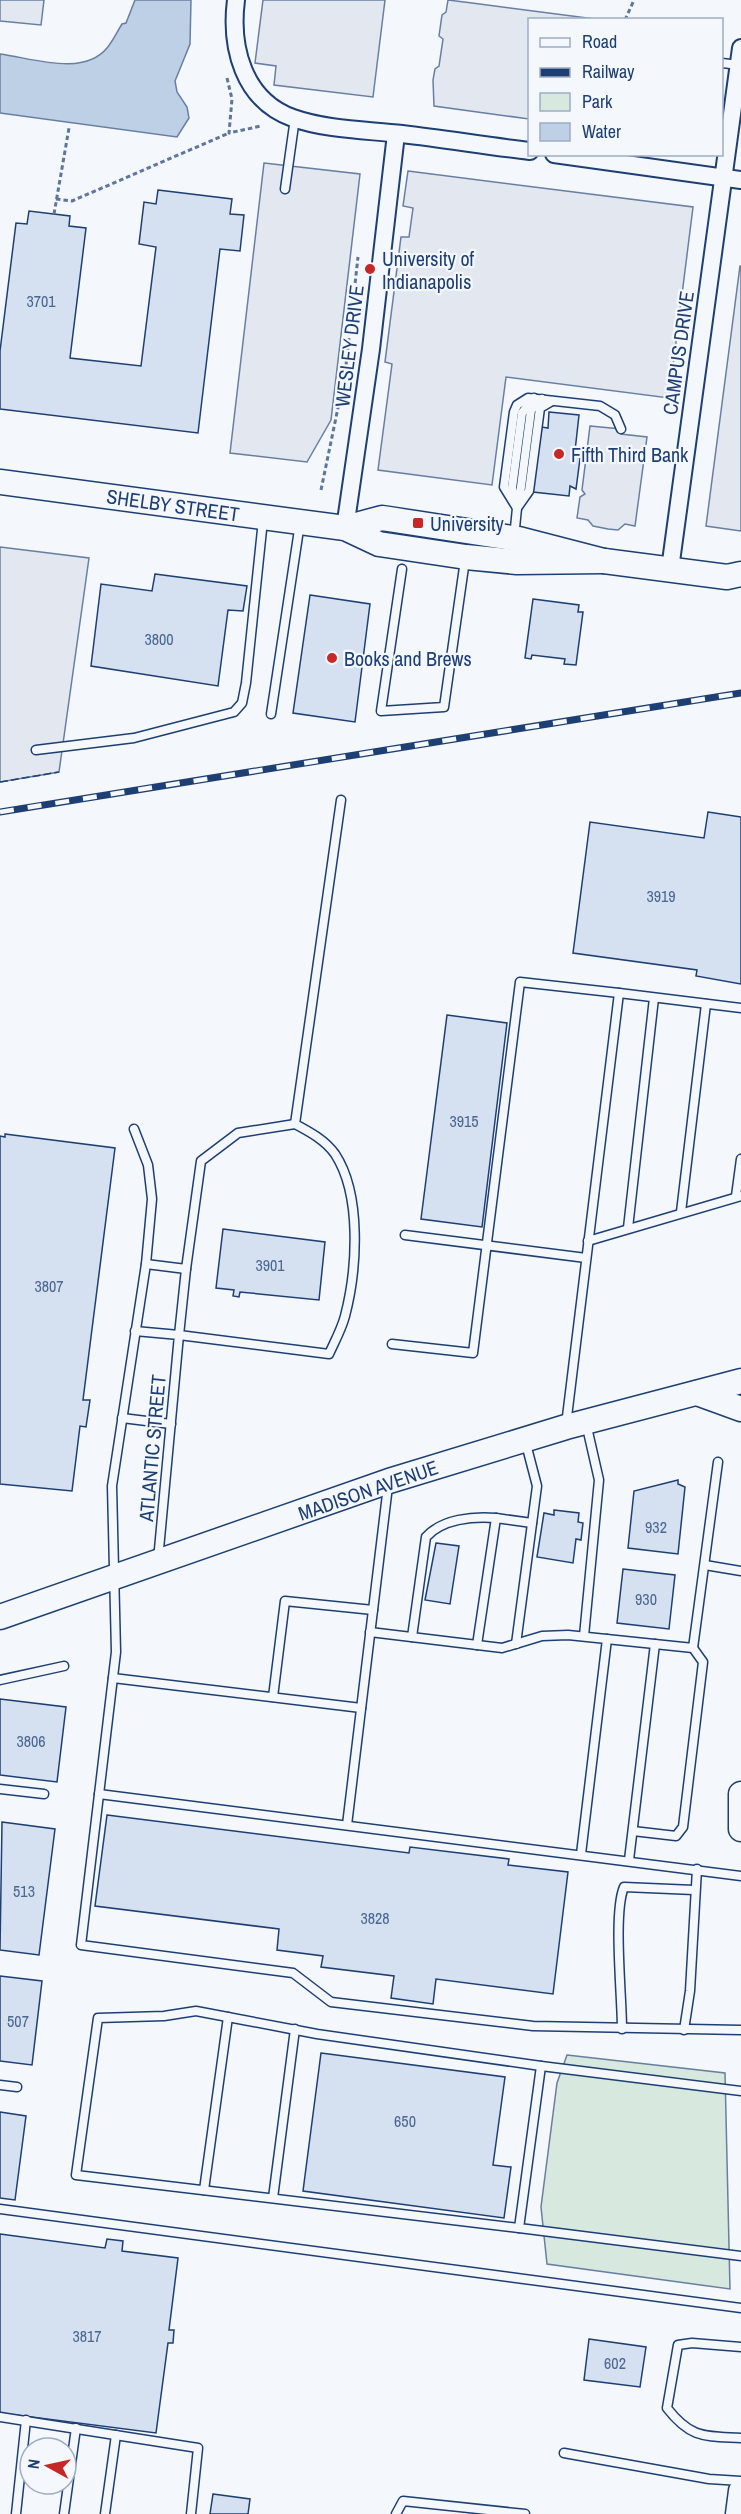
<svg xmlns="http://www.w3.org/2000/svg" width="741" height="2514" font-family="'Archivo Narrow',sans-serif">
<rect width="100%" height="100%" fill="#f4f7fb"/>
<polygon fill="#d7e8df" stroke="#687fa3" stroke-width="1.5" points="567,2055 725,2073 730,2289 547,2264 541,2207 557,2083"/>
<g fill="#e3e8f0" stroke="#687fa3" stroke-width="1.5">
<polygon points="0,0 44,0 41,25 0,21"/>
<polygon points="263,0 385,0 373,97 274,85 276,66 255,63"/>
<polygon points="448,0 472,3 595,19 530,20 529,119 434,106 433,80 435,69 439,66 443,39 439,36 442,15 446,12"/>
<polygon points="264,163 360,174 331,420 307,462 230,453"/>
<polygon points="408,171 693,207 669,398 506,377 492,485 378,470 392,364 385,362 401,237 409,237 413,208 403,206"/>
<polygon points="740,266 741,266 741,531 706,526"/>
<polygon points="590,426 621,429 621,434 647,437 635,526 625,524 618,530 608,529 593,526 588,520 577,518 580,497 585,494 582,490"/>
<polygon points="0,547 89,558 59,772 0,782"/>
</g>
<path fill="#bed0e5" stroke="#687fa3" stroke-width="1.5" d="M135,0H191L190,44L175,81L177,92L187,107L189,118L177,137L0,113V54C32,58 83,77 107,48C113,41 117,32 122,24L126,23Z"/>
<g fill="#d5e0f0" stroke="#1d3f73" stroke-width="1.5">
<polygon points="158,190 232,199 230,214 244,215 240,251 220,249 198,433 0,409 0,351 16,223 27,224 29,211 70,216 69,226 86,228 70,358 141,366 156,247 139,244 144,202 156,204"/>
<polygon points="549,412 579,415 575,451 581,451 576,489 570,486 569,496 533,492 534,482 513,479 516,457 537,459 542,427 548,428"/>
<polygon points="155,574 247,586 243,611 228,610 218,686 91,666 101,584 152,591"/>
<polygon points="310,595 370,604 355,722 293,713"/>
<polygon points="533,599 579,605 578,612 583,612 576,665 564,664 565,659 532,655 531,659 525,658"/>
<polygon points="708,812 741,817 741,984 696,976 697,970 573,953 590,822 704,838"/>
<polygon points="447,1015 507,1023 482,1227 421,1219"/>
<polygon points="5,1134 115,1148 83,1400 90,1400 86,1427 80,1426 72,1491 0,1484 0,1136 5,1137"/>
<polygon points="223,1229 325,1242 319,1300 240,1292 239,1297 233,1296 234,1290 216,1288"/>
<polygon points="678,1480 678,1484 685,1487 678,1554 628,1548 634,1491"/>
<polygon points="554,1510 579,1513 578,1522 583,1523 581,1540 576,1539 573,1563 537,1557 544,1513 554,1515"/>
<polygon points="436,1543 459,1546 450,1604 425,1600"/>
<polygon points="623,1569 675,1575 669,1629 617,1623"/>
<polygon points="0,1699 66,1707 57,1782 0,1775"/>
<polygon points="107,1815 409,1853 410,1847 509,1859 508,1865 568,1872 553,1994 436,1979 433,2004 391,1998 394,1976 321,1967 323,1956 277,1950 279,1929 95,1906"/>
<polygon points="2,1822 55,1829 39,1955 0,1950"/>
<polygon points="0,1976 42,1981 32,2065 0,2061"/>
<polygon points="321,2053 505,2077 493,2165 511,2167 504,2218 303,2191"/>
<polygon points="0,2112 26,2116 15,2200 0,2198"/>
<polygon points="0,2234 105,2248 107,2239 123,2241 122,2251 178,2258 169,2330 174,2330 173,2343 168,2343 156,2433 0,2413"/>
<polygon points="589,2339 646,2347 640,2387 584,2380"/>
<polygon points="213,2494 250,2499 248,2514 210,2514"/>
</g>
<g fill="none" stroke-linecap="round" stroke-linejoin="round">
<g stroke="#1d3f73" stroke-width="11">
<g id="lane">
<polyline points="722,63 739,65"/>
<polyline points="285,189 295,118"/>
<polyline points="515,499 512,488 522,413 534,398"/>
<polyline points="519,502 531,410 542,399"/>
<polyline points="517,508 529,491 540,408 552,401"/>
<polyline points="514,538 517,508 504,487 514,412 517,405 528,398 600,406 615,415 621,429"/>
<polyline points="402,569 381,711 444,707 465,560"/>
<polyline points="271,714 300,523"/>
<polyline points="36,750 134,738 234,712 242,703 246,683 263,520"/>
<polyline points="134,1129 148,1165 152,1199 146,1264 112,1486 116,1652 81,1945 293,1973 331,2002 533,2026 741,2030"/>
<polyline points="736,1196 741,1159"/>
<polyline points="681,1212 706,1004"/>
<polyline points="628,1228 654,998"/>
<polyline points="405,1235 586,1258"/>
<polyline points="588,1241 741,1196"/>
<polyline points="146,1264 186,1269 201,1161 238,1133 295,1124"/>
<path d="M186,1269L179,1335L329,1354C335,1341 342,1328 345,1316C357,1270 362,1195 335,1154C325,1140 310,1132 295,1124L341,800"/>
<polyline points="135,1331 179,1335 158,1560"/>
<polyline points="392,1344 473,1353 520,982 619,993"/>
<polyline points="122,1418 171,1424"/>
<polyline points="566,1425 619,993 741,1008"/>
<polyline points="705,1565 741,1571"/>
<polyline points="370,1632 502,1648 542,1636 568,1635 693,1648 718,1462"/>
<polyline points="584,1636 599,1480 586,1423"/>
<path d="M412,1637L426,1537C442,1519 473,1516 496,1518"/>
<polyline points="516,1644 537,1486 525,1440"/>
<polyline points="477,1645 496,1518 532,1523"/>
<polyline points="113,1678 361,1708"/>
<polyline points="0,1680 64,1666"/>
<polyline points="273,1697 285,1601 373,1610"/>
<polyline points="0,1789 44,1794"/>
<polyline points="99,1794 741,1876"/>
<polyline points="347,1825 388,1486"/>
<polyline points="633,1831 676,1836 683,1827 703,1662 693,1648"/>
<polyline points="581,1854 607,1639"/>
<polyline points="629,1860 655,1644"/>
<path d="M622,2029C622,1995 613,1913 624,1887L694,1890"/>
<polyline points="684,2030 690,1991 697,1869"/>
<polyline points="0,2085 17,2087"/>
<polyline points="741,2091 541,2066 519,2228 741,2256"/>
<polyline points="204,2190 228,2017"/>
<polyline points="273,2198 295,2029"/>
<polyline points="0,2209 741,2308"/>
<polyline points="519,2228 76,2175 98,2018 164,2016 196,2011 317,2034 541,2066"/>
<path d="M741,2347L692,2343L678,2345L667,2408C691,2439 705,2436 741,2438"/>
<polyline points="0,2417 198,2448 191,2514"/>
<polyline points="564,2453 709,2479 741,2481"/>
<polyline points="16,2514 26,2420"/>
<polyline points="64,2514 76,2428"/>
<polyline points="105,2514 116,2435"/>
<polyline points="396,2514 403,2501 525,2514"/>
</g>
</g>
<g stroke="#1d3f73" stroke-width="20">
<g id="street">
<path d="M236,0C230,47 243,100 293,118C327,130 367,130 402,134C445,139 487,146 530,151"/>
<polyline points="554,154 741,180"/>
<polyline points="345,528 371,349 396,134"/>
<polyline points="670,569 741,48"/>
</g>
</g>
<g stroke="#1d3f73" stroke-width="27">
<g id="secondary">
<polyline points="0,482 345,528 379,544 466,557 517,562 604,561"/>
<polyline points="345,528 382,518 389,519 519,539 604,561 727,577 741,574"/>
<polyline points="697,1393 741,1409"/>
<polyline points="0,1617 389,1481 566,1427 741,1381"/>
<polyline points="741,1794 741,1829"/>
<polyline points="738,2514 741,2491"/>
</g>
</g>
<g stroke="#5e769c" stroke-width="3" stroke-dasharray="4.5 3" stroke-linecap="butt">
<polyline points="625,20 634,0"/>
<polyline points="227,78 232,99 229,133 261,126"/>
<polyline points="56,199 72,201 229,133"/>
<polyline points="54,214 69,128"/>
<polyline points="321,490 345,374 358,257"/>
</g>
<use href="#lane" stroke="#f4f7fb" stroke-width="8"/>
<use href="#street" stroke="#f4f7fb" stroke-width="16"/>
<use href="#secondary" stroke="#f4f7fb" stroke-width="24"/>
<g stroke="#1d3f73" stroke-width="7">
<polyline id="rail" points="0,812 741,693"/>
</g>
<use href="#rail" stroke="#f4f7fb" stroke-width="4.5" stroke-dasharray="14" stroke-linecap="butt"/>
<polyline stroke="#1d3f73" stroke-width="1.5" stroke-dasharray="8 3" stroke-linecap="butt" points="0,782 59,772"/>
</g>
<g fill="#c62828" stroke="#f4f7fb" stroke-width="2">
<circle cx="370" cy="269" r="6"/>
<circle cx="559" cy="454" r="6"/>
<rect x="412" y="517" width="12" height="12" rx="3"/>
<circle cx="332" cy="658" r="6"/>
</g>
<g text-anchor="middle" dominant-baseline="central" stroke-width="4.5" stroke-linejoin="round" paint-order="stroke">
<g font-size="16" fill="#4b6792">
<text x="41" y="301">3701</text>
<text x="159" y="639">3800</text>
<text x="661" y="896">3919</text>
<text x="464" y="1121">3915</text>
<text x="270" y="1265">3901</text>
<text x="49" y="1286">3807</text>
<text x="656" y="1527">932</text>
<text x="646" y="1599">930</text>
<text x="31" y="1741">3806</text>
<text x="24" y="1891">513</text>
<text x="375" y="1918">3828</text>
<text x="18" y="2021">507</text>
<text x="405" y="2121">650</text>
<text x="87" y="2336">3817</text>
<text x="615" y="2363">602</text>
</g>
<g font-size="20" fill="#1d3f73" stroke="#f4f7fb" text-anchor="start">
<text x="382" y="258">University of<tspan x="382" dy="23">Indianapolis</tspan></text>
<text x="571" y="454">Fifth Third Bank</text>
<text x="430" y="523">University</text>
<text x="344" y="658">Books and Brews</text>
</g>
<g font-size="20" fill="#1d3f73" stroke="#f4f7fb">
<text transform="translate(349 346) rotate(-83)">WESLEY DRIVE</text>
<text transform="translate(678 353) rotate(-82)">CAMPUS DRIVE</text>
<text transform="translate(173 505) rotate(8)">SHELBY STREET</text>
<text transform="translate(152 1448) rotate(-85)">ATLANTIC STREET</text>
<text transform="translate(368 1490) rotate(-19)">MADISON AVENUE</text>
</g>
</g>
<rect x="528" y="18" width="195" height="138" fill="#f4f7fb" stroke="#9eadc5" stroke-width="1.5"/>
<rect x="540" y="38" width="30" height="9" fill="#f4f7fb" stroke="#9eadc5" stroke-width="1.5"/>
<text x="582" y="48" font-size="18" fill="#1d3f73">Road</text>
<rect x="540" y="68" width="30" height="9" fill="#1d3f73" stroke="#9eadc5" stroke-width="1.5"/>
<text x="582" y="78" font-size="18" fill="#1d3f73">Railway</text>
<rect x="540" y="93" width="30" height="18" fill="#d7e8df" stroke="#9eadc5" stroke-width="1.5"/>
<text x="582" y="108" font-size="18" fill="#1d3f73">Park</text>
<rect x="540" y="123" width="30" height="18" fill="#bed0e5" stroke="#9eadc5" stroke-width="1.5"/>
<text x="582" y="138" font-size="18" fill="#1d3f73">Water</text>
<g transform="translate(48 2466) rotate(278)"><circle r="28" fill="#f4f7fb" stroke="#9eadc5" stroke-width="1.5"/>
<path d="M0-4.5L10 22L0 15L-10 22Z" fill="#c62828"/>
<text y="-9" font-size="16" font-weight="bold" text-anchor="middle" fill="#1d3f73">N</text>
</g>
</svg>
